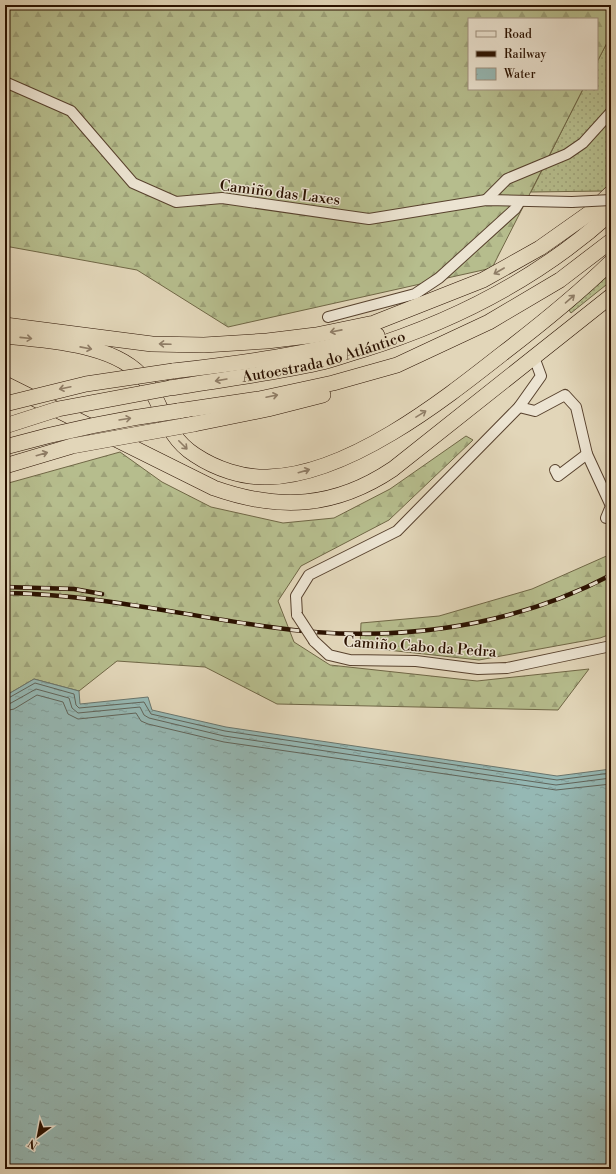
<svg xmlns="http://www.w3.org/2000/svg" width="616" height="1174" font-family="'Libre Bodoni',serif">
<defs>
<pattern id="grass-dots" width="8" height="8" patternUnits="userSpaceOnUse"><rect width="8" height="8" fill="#b6bd8d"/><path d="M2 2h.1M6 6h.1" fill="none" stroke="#9da178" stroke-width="1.8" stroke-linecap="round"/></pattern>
<pattern id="forest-firs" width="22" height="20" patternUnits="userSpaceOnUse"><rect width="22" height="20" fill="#b6bd8d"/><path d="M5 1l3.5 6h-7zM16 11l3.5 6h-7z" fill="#9da178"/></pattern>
<pattern id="water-ripples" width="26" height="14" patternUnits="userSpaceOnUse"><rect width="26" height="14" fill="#95b8b4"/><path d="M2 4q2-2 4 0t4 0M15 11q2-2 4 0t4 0" fill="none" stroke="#819d99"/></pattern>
</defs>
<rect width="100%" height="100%" fill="#e2d6b9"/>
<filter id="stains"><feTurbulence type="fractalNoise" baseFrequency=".005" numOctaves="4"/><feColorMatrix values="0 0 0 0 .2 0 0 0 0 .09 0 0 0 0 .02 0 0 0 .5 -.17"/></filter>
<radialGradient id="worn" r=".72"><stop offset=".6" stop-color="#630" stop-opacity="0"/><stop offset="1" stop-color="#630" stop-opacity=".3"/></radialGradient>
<g fill="url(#grass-dots)" stroke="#706746">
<polygon points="611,35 611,182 603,191 531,192 583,89 597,89 597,62"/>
<polygon points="611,272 611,281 571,313 569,310"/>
</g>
<g fill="url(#forest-firs)" stroke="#706746">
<polygon points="5,5 611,5 611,35 597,62 597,19 469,19 469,89 583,89 492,268 228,327 137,270 5,246"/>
<polygon points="466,436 473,440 389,520 301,566 278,601 294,642 330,665 477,681 589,669 558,710 277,704 205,667 117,661 79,691 34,679 5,696 5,484 120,452 162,482 211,507 283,523 334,518 390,489"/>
<polygon points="611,554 611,634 600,638 479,660 360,647 361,623 439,616 532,589"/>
</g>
<polygon fill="url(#water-ripples)" stroke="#6a756c" points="34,679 79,691 80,704 148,697 152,710 226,727 557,776 611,769 611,1169 5,1169 5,696"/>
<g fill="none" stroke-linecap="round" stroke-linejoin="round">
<g stroke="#60645a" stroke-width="1">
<polyline points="5,700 35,683 74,694 76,705 79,708 144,702 151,714 225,731 557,780 611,773"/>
<polyline points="5,705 11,703 36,689 69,698 72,708 78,713 140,707 144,715 149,718 224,736 556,785 611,778"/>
<polyline points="5,711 14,709 37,695 63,702 68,714 78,719 136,713 141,721 148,724 224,742 556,790 611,784"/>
</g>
<g stroke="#58422e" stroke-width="12">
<g id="minor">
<polyline points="5,82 71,111 133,183 176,202 222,198 369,219 486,200 572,202"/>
<polyline points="486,200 507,179 567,154 583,143 611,112"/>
<polyline points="328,317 415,294 439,278 515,209 520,201"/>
<polyline points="519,407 535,411 565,395 576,407 587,454 611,506 606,518"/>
<polyline points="555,470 558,476 587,454"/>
<polyline points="297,615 296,596 309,575 397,531 519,407 541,376 534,357"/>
<polyline points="314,641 329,655 350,660 416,661 478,669 507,668 611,646"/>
</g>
</g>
<g stroke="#2a1100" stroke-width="16">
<g id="highway">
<polyline points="5,325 152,344 204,345 267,341 316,335 374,323 483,280 540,248 591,212 611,193"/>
<path d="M5,336C47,341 117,343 145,380C164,406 164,435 195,455C216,469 243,478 268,477C348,475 441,402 502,354C540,325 577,295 611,262"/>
<path d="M173,371C242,363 310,354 377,335"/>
<path d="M5,384L214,488C279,511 335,508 393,469L611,296"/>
<path id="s1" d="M170,388C219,380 270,374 318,363C333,360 347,354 362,350C453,322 540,277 611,213"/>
<polyline points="178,411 259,399 333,383 397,365 489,322 560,280 611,241"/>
<polyline points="194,424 268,409 323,395"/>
</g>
</g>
<use href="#minor" stroke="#ece4d2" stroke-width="10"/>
<use href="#highway" stroke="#e2d6b9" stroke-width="15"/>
<g stroke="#2a1100" stroke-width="4.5">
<g id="rail">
<polyline points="5,587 74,589 102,594"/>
<path d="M5,593C95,594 181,615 270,627C385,644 507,630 611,575"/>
</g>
</g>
<use href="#rail" stroke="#ece4d2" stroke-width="3" stroke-dasharray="9" stroke-linecap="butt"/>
<g stroke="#58422e" stroke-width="12" stroke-linecap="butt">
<g id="minor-bridge">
<polyline points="572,202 611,200"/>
<polyline points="297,615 314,641"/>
</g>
</g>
<g stroke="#2a1100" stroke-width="16" stroke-linecap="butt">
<g id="highway-bridge">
<polyline points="5,404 86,384 173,371"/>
<polyline points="5,426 58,409 170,388"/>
<path d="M5,447C62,431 119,419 178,411"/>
<polyline points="5,466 72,446 194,424"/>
</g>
</g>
<use href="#minor-bridge" stroke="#ece4d2" stroke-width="10"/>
<use href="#highway-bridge" stroke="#e2d6b9" stroke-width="15"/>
</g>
<defs><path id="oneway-shaft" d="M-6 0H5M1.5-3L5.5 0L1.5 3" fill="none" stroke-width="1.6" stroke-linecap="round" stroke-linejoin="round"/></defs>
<g stroke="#8f7d66">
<use href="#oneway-shaft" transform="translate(499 271) rotate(150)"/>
<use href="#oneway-shaft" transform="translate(570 299) rotate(-41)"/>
<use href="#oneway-shaft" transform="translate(336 331) rotate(169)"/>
<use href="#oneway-shaft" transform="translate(26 338) rotate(6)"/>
<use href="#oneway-shaft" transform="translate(165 344) rotate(-178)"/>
<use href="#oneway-shaft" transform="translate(86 348) rotate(11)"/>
<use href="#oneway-shaft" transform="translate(221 380) rotate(170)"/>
<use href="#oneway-shaft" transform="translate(65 388) rotate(168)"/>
<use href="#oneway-shaft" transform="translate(272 396) rotate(-12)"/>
<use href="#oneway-shaft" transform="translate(421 414) rotate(-32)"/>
<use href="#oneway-shaft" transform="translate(125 419) rotate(-9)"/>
<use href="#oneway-shaft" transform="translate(183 445) rotate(45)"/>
<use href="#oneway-shaft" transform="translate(42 454) rotate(-16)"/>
<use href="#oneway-shaft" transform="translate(304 471) rotate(-16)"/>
</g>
<g text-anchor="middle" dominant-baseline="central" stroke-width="3" stroke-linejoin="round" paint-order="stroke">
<g font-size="15" fill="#2a1100" stroke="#ece4d2">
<text transform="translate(280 193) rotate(7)">Camiño das Laxes</text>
<text stroke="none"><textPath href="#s1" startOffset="157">Autoestrada do Atlántico</textPath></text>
<text transform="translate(420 647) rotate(4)">Camiño Cabo da Pedra</text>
</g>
</g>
<rect width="616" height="1174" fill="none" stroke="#e2d6b9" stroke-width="20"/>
<rect x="6" y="6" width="604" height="1162" fill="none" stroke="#2a1100" stroke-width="2"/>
<rect x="10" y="10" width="596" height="1154" fill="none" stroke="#2a1100"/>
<rect x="468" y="18" width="130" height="72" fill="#ece4d2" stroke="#9e907e"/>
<rect x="476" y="31" width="20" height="6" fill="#ece4d2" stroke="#9e907e"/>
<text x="504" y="38" font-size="12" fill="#2a1100">Road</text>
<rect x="476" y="51" width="20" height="6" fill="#2a1100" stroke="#9e907e"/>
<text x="504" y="58" font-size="12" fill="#2a1100">Railway</text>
<rect x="476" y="68" width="20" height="12" fill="url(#water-ripples)" stroke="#9e907e"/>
<text x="504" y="78" font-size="12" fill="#2a1100">Water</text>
<g transform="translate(38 1136) rotate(212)" stroke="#ece4d2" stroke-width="3" paint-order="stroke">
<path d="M0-3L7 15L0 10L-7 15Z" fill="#2a1100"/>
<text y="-6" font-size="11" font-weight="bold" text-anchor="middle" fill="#2a1100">N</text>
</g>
<rect width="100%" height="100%" filter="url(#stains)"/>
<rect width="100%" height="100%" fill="url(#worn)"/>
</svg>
